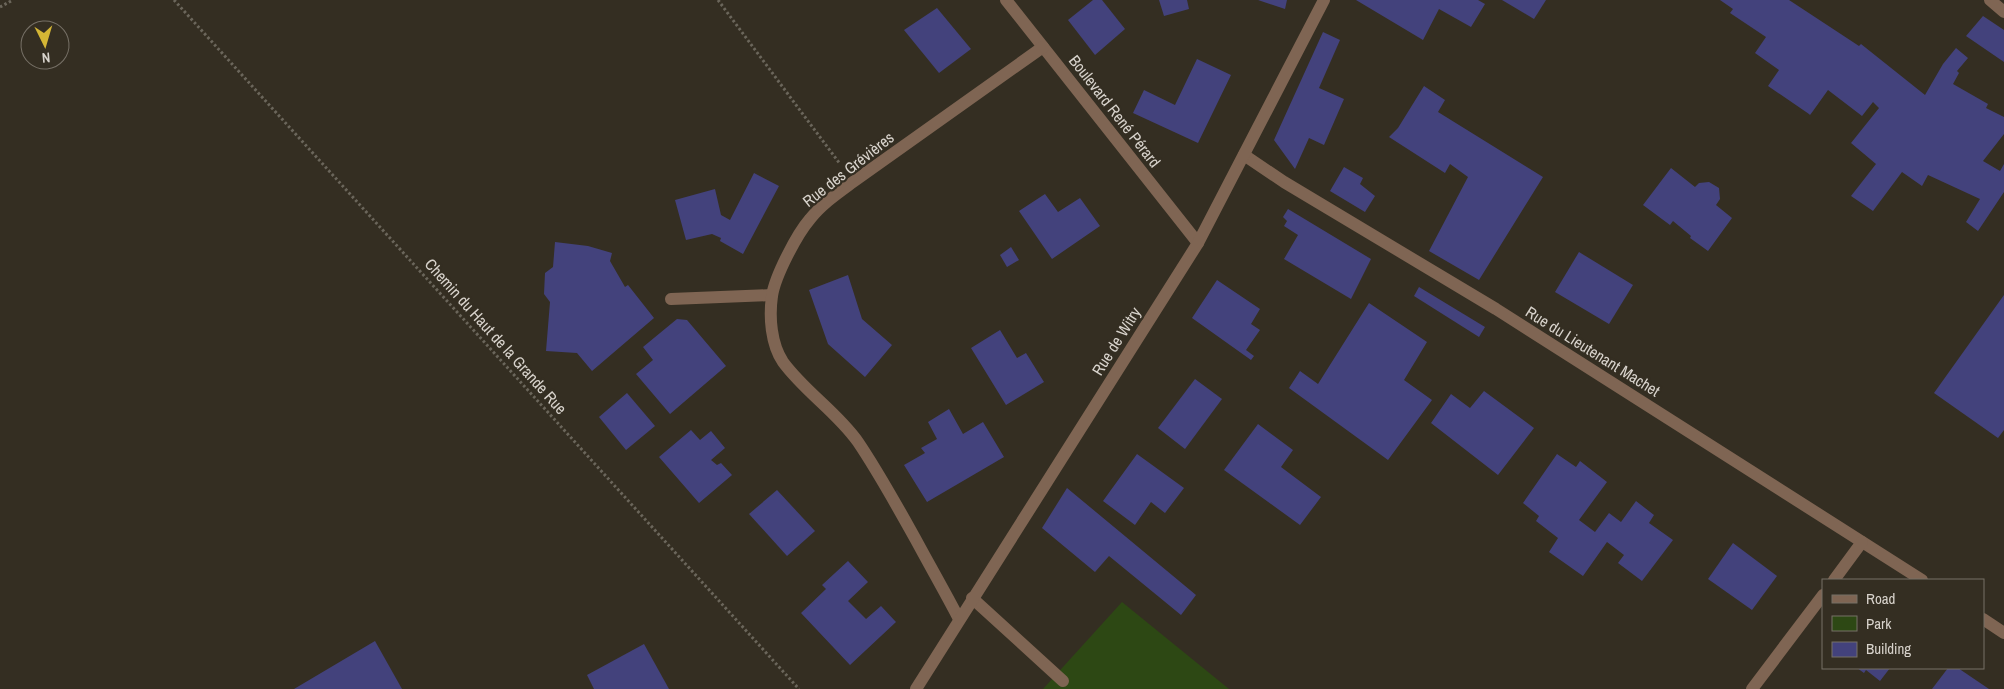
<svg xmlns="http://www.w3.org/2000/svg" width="2004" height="689" font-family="'Archivo Narrow',sans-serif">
<rect width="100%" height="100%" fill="#342e22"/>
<polygon fill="#2d4814" points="1122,602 1229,689 1043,689"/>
<g fill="#43427c">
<polygon points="1093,0 1102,0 1125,29 1095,55 1068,20"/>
<polygon points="1159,0 1187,0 1189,9 1164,16"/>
<polygon points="1258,0 1287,0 1285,9"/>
<polygon points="1356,0 1478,0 1485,4 1471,27 1439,9 1423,40"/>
<polygon points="1502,0 1546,0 1534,19"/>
<polygon points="1720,0 1789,0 1859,46 1861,44 1925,95 1943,64 1956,48 1968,58 1957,71 1959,73 1953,84 1988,104 1986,108 2004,117 2004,134 1983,161 2000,171 2004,164 2004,192 1978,231 1966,222 1980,199 1928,175 1922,186 1902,172 1873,211 1851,196 1876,164 1851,143 1879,108 1873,102 1862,116 1828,90 1813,111 1810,115 1809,114 1768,86 1779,70 1755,53 1766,37 1730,13 1733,9"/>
<polygon points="937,8 971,49 939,73 904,30"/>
<polygon points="1983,16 2004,30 2004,62 1966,36"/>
<polygon points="1323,32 1340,40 1319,88 1344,99 1324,145 1309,138 1295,169 1274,140"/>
<polygon points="1197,59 1231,75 1198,143 1133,113 1144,90 1175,105"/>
<polygon points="1424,86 1445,100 1438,112 1543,177 1479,280 1429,251 1468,177 1450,164 1445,173 1389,137 1398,128"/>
<polygon points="1344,167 1363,178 1360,184 1375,196 1365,212 1330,191"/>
<polygon points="1671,168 1695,187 1699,183 1709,182 1719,188 1720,199 1716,205 1732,218 1708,251 1690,238 1691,236 1673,221 1670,225 1643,205"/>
<polygon points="754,173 779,186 743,254 720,241 721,238 712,234 686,240 675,200 715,189 721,215 730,220"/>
<polygon points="1045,194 1058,212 1080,198 1100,226 1052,259 1019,211"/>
<polygon points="1288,209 1371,259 1351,299 1284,259 1298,235 1284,226 1287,221 1283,217"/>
<polygon points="555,242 588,246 612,253 610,261 625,287 628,285 654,318 592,371 577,353 546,351 550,302 544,294 545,273 553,267"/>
<polygon points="1011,247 1019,260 1007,267 1000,255"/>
<polygon points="1579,252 1633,285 1609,324 1555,292"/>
<polygon points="848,275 862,319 892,345 865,377 828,344 809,290"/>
<polygon points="1217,280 1260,309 1251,324 1260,330 1246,350 1254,356 1251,360 1192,318"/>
<polygon points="1419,287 1485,327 1479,337 1414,296"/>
<polygon points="2004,295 2004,430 1998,438 1934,393"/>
<polygon points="1369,303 1427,342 1404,380 1432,400 1388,460 1289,388 1300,371 1318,384"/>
<polygon points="677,319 687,320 726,366 670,414 636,374 653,360 643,347"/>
<polygon points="1000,330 1017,358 1026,353 1044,382 1006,405 971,348"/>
<polygon points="1195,379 1222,399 1185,449 1158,428"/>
<polygon points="1484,391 1534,428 1498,475 1431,423 1451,394 1470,408"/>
<polygon points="627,393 655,426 626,450 599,417"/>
<polygon points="949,409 963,434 983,422 1004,457 927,502 904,465 925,453 921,448 937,439 928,422"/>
<polygon points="1258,424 1293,450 1281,467 1321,497 1300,525 1224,470"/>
<polygon points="691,430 700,440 711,431 725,448 711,460 717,465 721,463 732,475 699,503 659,457"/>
<polygon points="1137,454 1184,488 1165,513 1151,502 1135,525 1103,501"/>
<polygon points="1557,454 1576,467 1580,461 1607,482 1579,520 1595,532 1609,513 1621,522 1636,501 1654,515 1649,523 1673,540 1642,581 1618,563 1624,555 1607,542 1583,576 1549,552 1558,538 1536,521 1539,516 1523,503"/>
<polygon points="1067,488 1196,595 1181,615 1109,556 1095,572 1042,528"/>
<polygon points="777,490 815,531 787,556 749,514"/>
<polygon points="1733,543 1777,576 1752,610 1708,579"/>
<polygon points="848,561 868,582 848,601 866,619 881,606 896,622 850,665 801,613 826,589 822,585"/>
<polygon points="375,641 402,689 294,689"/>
<polygon points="644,644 669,689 594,689 587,675"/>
<polygon points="1857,668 1890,668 1880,681 1866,670 1864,673"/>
<polygon points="1948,668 1958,668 1989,689 1932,689"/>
</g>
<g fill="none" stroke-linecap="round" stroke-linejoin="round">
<g stroke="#6b665b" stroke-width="3" stroke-dasharray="2.5 2.5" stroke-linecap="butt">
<polyline points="174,0 799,689"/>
<polyline points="718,0 840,164"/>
<polyline points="0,7 13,0"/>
</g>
<g stroke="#7f6553" stroke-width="12">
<polyline points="1006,0 1198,243"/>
<polyline points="1990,0 2004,12"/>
<polyline points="1244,155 1284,182 1496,309 1922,580"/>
<polyline points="671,299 772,295"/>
<polyline points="1834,580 1862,542"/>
<polyline points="972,598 1063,681"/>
<path d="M959,619C945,592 930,566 916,540C897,506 879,473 858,442C837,412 805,392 783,362C771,344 769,317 772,296C775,276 797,234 810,219C822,204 838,193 853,182L1043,47"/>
<polyline points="1983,619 2004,633"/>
<polyline points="916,689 1198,243 1324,0"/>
<polyline points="1752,689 1823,595"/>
</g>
</g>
<g text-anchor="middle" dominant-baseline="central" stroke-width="4.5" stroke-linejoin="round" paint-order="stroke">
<g font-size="16" fill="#d8d3cc" stroke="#342e22">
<text transform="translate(1115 111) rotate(52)">Boulevard René Pérard</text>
<text transform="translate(848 169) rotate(-38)">Rue des Grévières</text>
<text transform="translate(496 336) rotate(48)">Chemin du Haut de la Grande Rue</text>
<text transform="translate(1116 341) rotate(-58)">Rue de Witry</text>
<text transform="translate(1593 351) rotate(32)">Rue du Lieutenant Machet</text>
</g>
</g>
<rect x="1822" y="579" width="162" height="90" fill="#342e22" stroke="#767066"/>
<rect x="1832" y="595" width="25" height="8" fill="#7f6553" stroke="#767066"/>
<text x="1866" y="604" font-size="15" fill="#d8d3cc">Road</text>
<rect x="1832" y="616" width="25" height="15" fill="#2d4814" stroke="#767066"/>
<text x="1866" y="629" font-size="15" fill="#d8d3cc">Park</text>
<rect x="1832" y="642" width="25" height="15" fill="#43427c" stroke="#767066"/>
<text x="1866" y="654" font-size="15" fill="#d8d3cc">Building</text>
<g transform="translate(45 45) rotate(175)"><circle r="24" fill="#342e22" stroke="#767066"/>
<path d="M0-4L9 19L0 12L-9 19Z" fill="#d4b635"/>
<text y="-8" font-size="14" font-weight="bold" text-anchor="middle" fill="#d8d3cc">N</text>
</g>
</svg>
